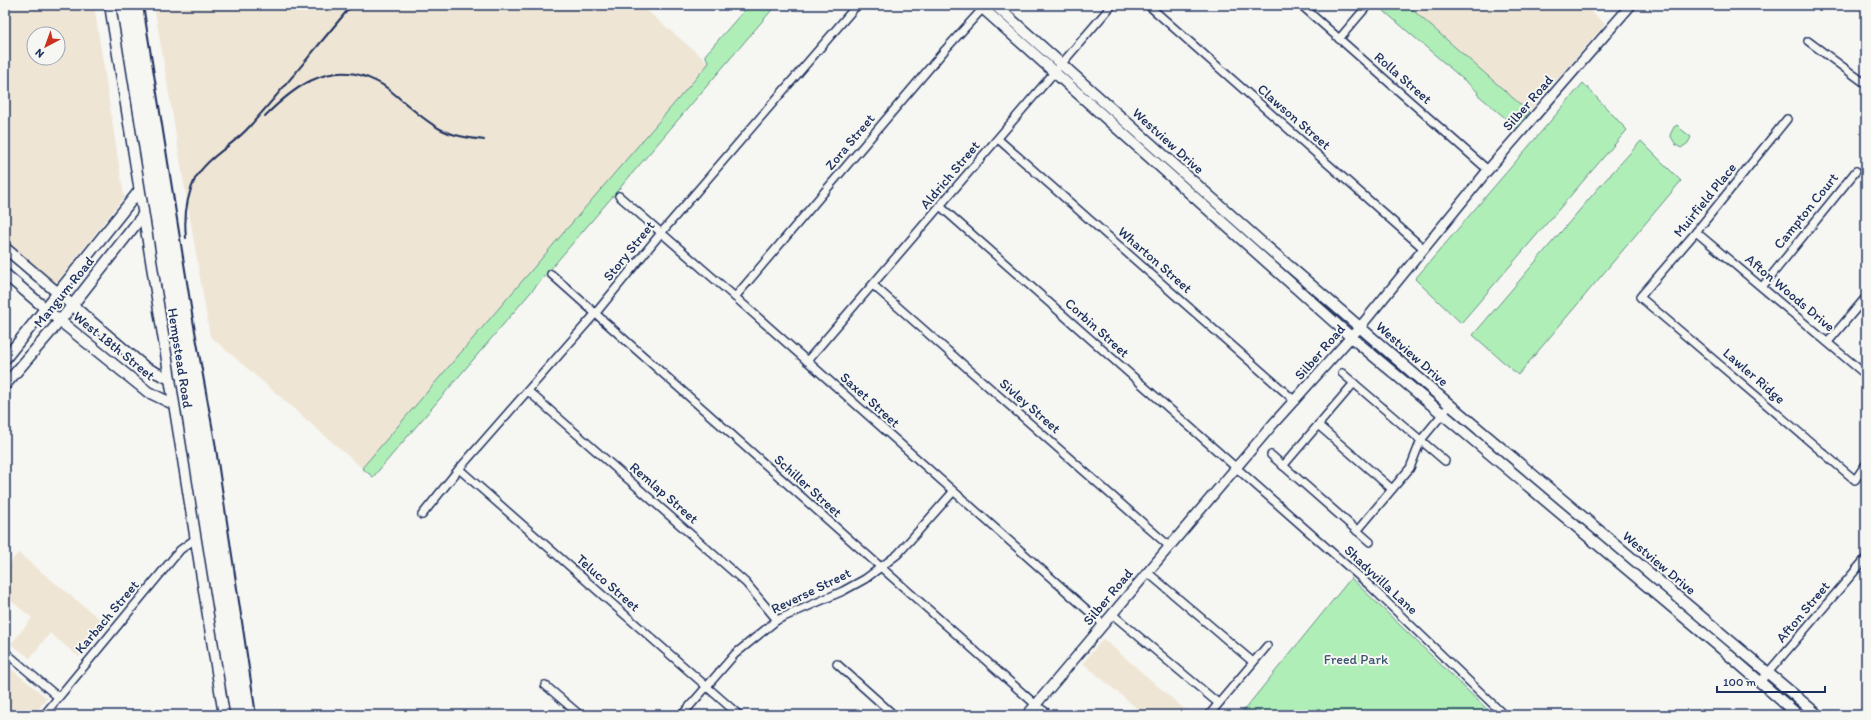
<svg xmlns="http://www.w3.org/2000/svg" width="1871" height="720" font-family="Itim,sans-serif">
<rect width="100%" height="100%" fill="#f6f6f2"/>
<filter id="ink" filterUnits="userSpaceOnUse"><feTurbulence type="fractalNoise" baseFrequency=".025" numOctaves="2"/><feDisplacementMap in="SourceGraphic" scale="8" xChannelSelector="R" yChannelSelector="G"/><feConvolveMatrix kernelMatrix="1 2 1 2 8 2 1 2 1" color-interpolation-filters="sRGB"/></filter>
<g filter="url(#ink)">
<g fill="#eee5d4" fill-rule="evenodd">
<path d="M5,5H94L124,197L54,286L5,244ZM34,34H58V58H34Z"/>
<polygon points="154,5 640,5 709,63 362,468 210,336"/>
<polygon points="1407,5 1584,5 1605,24 1529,112"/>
<polygon points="18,553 106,624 79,657 50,633 30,658 11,644 32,618 5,596 5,569"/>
<polygon points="1103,639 1107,642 1191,715 1145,715 1083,663"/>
<polygon points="5,664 47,698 33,715 5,715"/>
</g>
<g fill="#afefb7" stroke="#658f8a">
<polygon points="749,5 776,5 373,477 362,468 709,63 705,55"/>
<polygon points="1377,5 1407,5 1529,112 1517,128 1477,94 1478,92"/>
<polygon points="1583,83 1627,130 1461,323 1415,279"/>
<polygon points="1677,125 1682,130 1691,137 1688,143 1681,148 1676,145 1670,135 1674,127"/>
<polygon points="1641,141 1681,181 1518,375 1473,335 1601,185"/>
<polygon points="1351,578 1493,715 1240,715"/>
</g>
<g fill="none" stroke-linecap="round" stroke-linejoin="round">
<g stroke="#1b2f5e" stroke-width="10">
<g id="minor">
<polyline points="1148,5 1423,248"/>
<polyline points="1301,5 1488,170"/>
<polyline points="1339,39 1368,5"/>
<polyline points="1808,41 1866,84"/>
<polyline points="1787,119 1696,232 1640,297 1855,480 1866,464"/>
<polyline points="998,139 1295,401"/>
<polyline points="619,196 735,297 1103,624"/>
<polyline points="941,207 1369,585 1504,715"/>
<polyline points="1696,232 1866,375"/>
<polyline points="551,274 1036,705 1050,715"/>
<polyline points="873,285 1169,546"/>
<polyline points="1762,287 1856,171"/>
<polyline points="735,297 944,51 985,6"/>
<polyline points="1828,342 1866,297"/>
<polyline points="807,361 1112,5"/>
<polyline points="1342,373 1445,461"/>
<polyline points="528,391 746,583 777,620"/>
<polyline points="1318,425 1392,489"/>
<polyline points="1271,455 1370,542"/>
<polyline points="1283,466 1354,383"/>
<polyline points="459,469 739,715"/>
<polyline points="422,515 459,469 595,314 661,233 857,5"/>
<polyline points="1357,531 1410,468 1421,440 1450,405"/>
<polyline points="1147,572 1253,662"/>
<polyline points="1112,614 1218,703"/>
<polyline points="5,652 58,697"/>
<polyline points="837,664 894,715"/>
<polyline points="1760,682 1866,558"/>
<polyline points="545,685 580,715"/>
<polyline points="44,715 180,550 195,539"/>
<polyline points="682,715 735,654 777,620 843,591 865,579 881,567 898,554 953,492"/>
<polyline points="1209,715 1267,646"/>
</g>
</g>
<g stroke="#1b2f5e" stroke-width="12">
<polyline id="tertiary" points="1027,715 1273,424 1360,327 1488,170 1631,5"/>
</g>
<g stroke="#1b2f5e" stroke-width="13">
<g id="secondary">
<polyline points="110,5 224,715"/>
<polyline points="979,5 1351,337 1722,649 1798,715"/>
<polyline points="995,5 1260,241 1450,405 1818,715"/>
<polyline points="5,248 146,368 170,379"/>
<polyline points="5,274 60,321 148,392 173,404"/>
<polyline points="5,359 139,191"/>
<polyline points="5,385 60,321 143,215"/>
</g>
</g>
<use href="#minor" stroke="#f6f6f2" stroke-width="7"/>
<use href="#tertiary" stroke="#f6f6f2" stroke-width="9"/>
<use href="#secondary" stroke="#f6f6f2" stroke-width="10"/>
<g stroke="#1b2f5e" stroke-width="2">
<polyline points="143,5 193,320 215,442 256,715"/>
<path d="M265,116C292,89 326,62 366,77C373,80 381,83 387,88C405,102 420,118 440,129C453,136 469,138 484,140"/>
<path d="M186,238C184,218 186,198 195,179C208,156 233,146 250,126C285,87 318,45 352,5"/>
</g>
</g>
</g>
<g text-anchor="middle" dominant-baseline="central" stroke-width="4" stroke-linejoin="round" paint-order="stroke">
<g font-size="14" fill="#1b2f5e" stroke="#f6f6f2">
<text transform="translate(1403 78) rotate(41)">Rolla Street</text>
<text transform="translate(1528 103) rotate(-49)">Silber Road</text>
<text transform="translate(1294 117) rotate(41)">Clawson Street</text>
<text transform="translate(1168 141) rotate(42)">Westview Drive</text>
<text transform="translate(850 142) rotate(-50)">Zora Street</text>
<text transform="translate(950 175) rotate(-50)">Aldrich Street</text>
<text transform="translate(1705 200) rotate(-51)">Muirfield Place</text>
<text transform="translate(1806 211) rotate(-51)">Campton Court</text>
<text transform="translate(629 251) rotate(-51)">Story Street</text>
<text transform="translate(1155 260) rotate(41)">Wharton Street</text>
<text transform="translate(64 292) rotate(-51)">Mangum Road</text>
<text transform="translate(1790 293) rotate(40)">Afton Woods Drive</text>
<text transform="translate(1097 328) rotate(42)">Corbin Street</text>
<text transform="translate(114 346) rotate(39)">West 18th Street</text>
<text transform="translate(1320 352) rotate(-49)">Silber Road</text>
<text transform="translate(1412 354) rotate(41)">Westview Drive</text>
<text transform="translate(180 358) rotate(81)">Hempstead Road</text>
<text transform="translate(1754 376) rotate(41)">Lawler Ridge</text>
<text transform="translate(870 400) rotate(42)">Saxet Street</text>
<text transform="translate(1030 406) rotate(41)">Sivley Street</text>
<text transform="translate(808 486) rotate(42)">Schiller Street</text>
<text transform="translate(664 493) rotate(41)">Remlap Street</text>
<text transform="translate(1659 563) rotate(40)">Westview Drive</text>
<text transform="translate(1381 580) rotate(43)">Shadyvilla Lane</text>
<text transform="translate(608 583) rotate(41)">Teluco Street</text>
<text transform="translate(811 591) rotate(-26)">Reverse Street</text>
<text transform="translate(1108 597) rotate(-50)">Silber Road</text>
<text transform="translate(1803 612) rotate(-50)">Afton Street</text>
<text transform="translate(107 617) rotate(-50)">Karbach Street</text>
</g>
<g font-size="14" fill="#395570" stroke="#f6f6f2">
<text x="1356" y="659">Freed Park</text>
</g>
</g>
<rect width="1871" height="720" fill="none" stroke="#f6f6f2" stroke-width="20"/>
<rect x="10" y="10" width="1851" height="700" fill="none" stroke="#1b2f5e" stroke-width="1.5" filter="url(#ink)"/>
<g transform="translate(46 46) rotate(221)"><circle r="19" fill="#f6f6f2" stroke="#9ea6b7"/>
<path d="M0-3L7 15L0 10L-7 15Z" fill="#c8321e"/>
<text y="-6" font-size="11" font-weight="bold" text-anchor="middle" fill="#1b2f5e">N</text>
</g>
<path d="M1717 686v6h108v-6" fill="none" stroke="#1b2f5e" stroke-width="2"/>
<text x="1723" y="686" font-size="12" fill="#1b2f5e" stroke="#f6f6f2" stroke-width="3" paint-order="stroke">100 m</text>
</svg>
